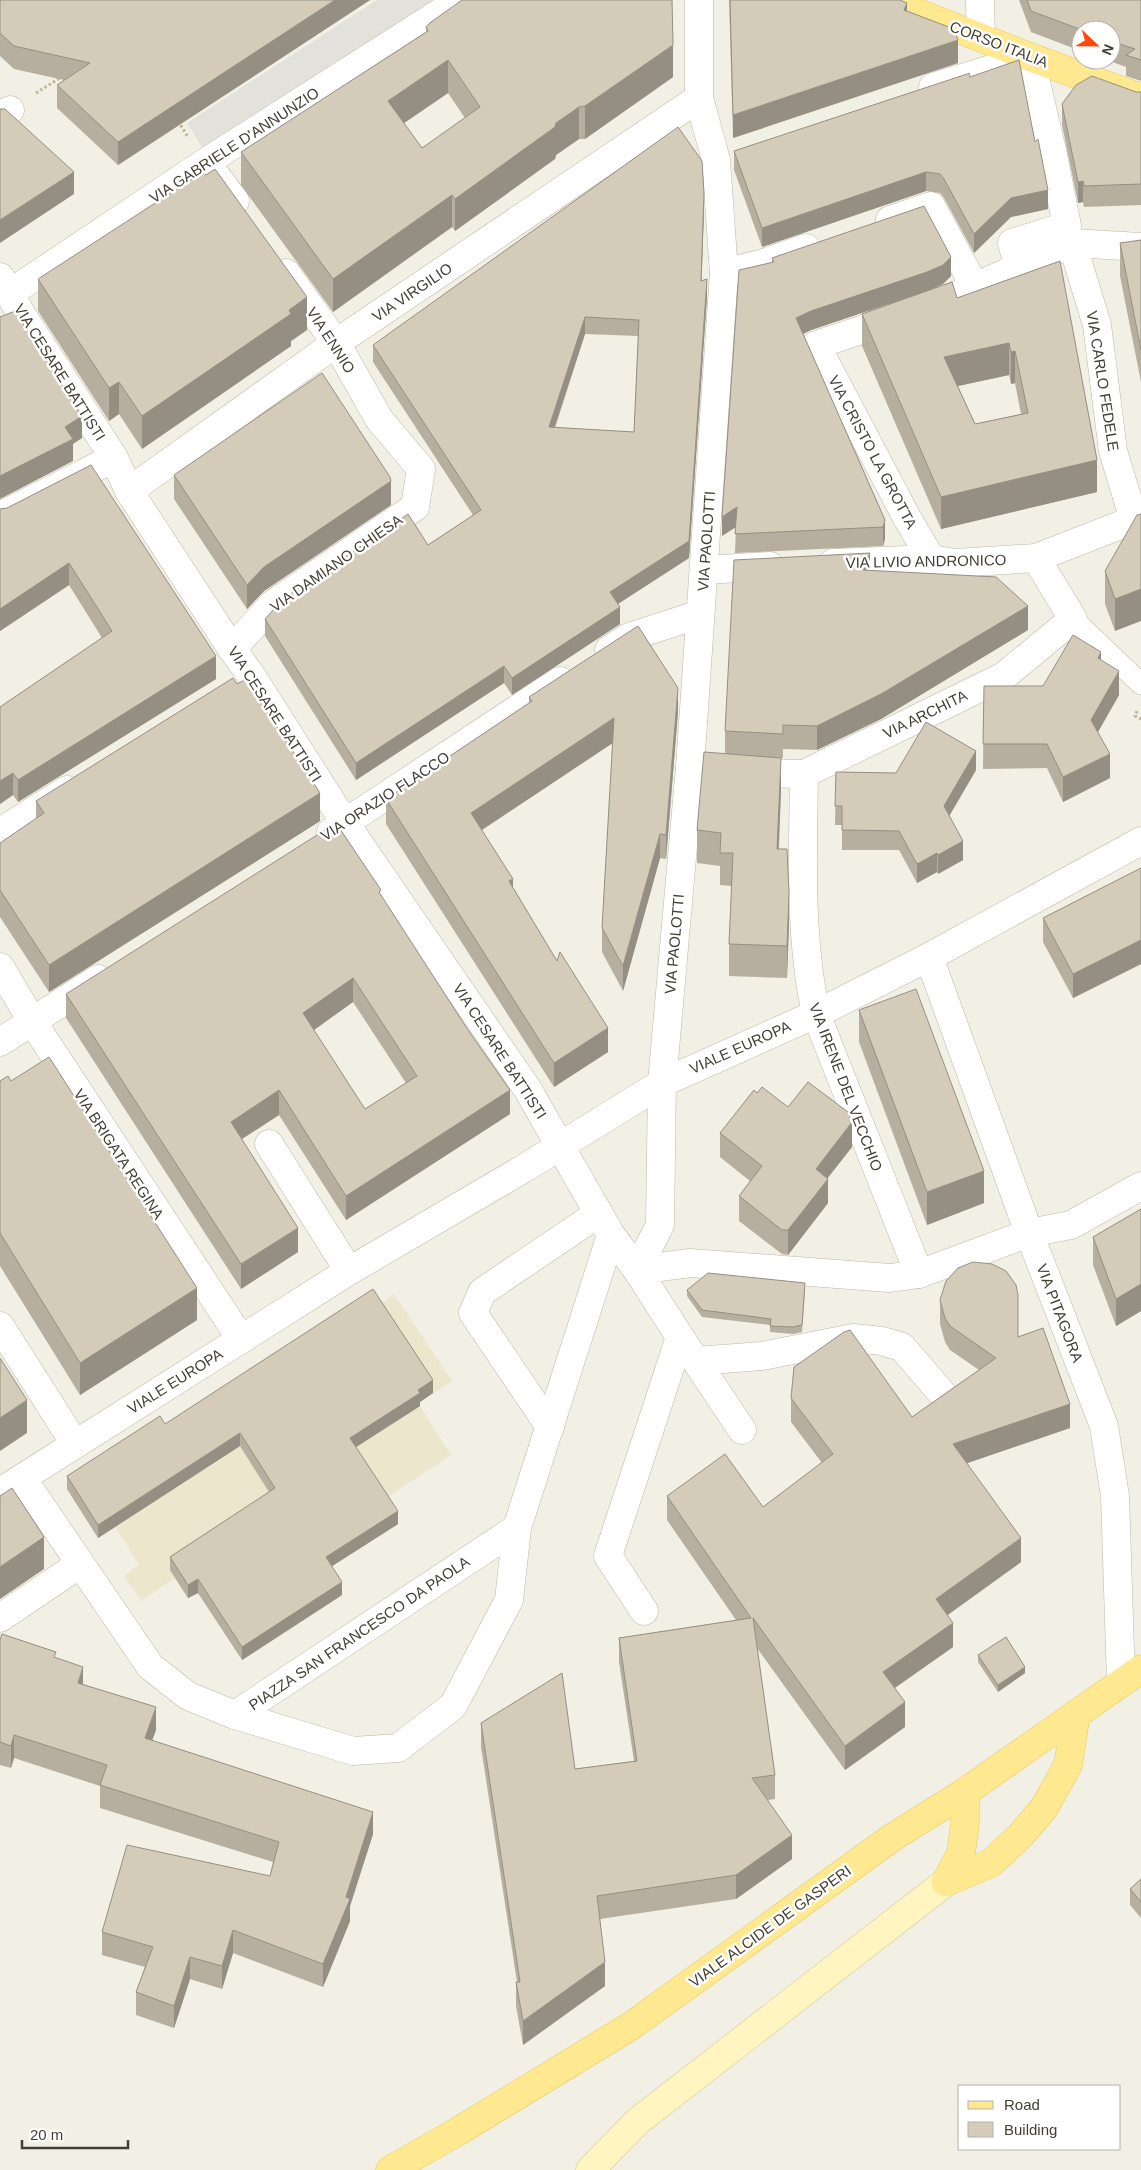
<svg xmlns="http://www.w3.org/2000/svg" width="1141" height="2170" font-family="Helvetica,sans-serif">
<rect width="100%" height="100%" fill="#f2efe4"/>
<polygon fill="#ece6cd" points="394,1294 452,1381 418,1403 451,1455 383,1500 321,1563 342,1595 242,1660 198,1593 188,1599 175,1578 141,1601 124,1576 139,1564 115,1527 98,1538 67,1489 160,1429 377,1307"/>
<polygon fill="#e3e1dc" points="377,0 433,0 203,149 187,123"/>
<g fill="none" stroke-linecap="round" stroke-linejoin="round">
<g stroke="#beb8a6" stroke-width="22">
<polyline id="service" points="1073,619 1141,684"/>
</g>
<g stroke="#beb8a6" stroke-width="29">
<g id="minor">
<polyline points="933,87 1030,57 1053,155 1067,226 1012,243 1019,267"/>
<polyline points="206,162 235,201"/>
<polyline points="890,220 931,206 975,287"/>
<polyline points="1072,243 1097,325 1113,451 1134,520"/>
<polyline points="724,273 764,263 806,248"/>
<polyline points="0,277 20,312 114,458 129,491 232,649 251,675 345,823 528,1090 611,1235 637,1270 690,1263 890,1278 919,1274 1029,1233 1071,1225 1141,1186"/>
<polyline points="10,293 206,162 460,0"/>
<polyline points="129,491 336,343 699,98"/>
<polyline points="0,516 114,458"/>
<polyline points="931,559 906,516 816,345 933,306 1072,243 1141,247"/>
<polyline points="833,563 931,559 956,563 1036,558 1141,517"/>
<polyline points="704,570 770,566"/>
<polyline points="232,649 273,604 415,507 421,469 379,419 336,343 286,273"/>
<polyline points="609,650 629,637 700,614"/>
<polyline points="744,773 804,774 1004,676 1073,619 1036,558"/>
<path d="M804,774C803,854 799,935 816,1014L919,1274"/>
<polyline points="0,832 67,790"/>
<polyline points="331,832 560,681"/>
<polyline points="929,957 1029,1233 1104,1426 1115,1496 1121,1682"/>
<polyline points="0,967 32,1021 241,1339"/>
<polyline points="0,1042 98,979"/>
<polyline points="269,1144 349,1271"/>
<polyline points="0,1326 75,1444"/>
<polyline points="680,1337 696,1361 762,1356 853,1338 882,1341 902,1347 945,1397"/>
<polyline points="696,1361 742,1430"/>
<polyline points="550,1427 473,1313 482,1292 599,1213"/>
<polyline points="22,1478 150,1666 188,1696 235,1715 353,1751 398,1748 453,1706 509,1600 517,1528 611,1235"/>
<polyline points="0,1492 349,1271 523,1169 662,1083 816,1014 929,957 1141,841"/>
<polyline points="644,1611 608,1556 680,1337 637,1270 660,1225 662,1083 690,767 724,273 716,160 699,98 699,0"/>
<polyline points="0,1618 80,1564"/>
<polyline points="235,1715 517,1528"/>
</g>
</g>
<g stroke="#beb8a6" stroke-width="29">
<g id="tertiary">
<polyline points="980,0 981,37"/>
<polyline points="0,117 10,110"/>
</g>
</g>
<g stroke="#d4c892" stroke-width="29">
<polyline id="secondary" points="590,2170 638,2121 946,1882"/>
</g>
<g stroke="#e6c95e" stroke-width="29">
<g id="primary">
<polyline points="885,0 1030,57 1141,98"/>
<polyline points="946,1882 991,1863 1020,1836 1044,1808 1068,1765 1076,1714"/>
<polyline points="946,1882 961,1853 965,1824 965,1792"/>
<polyline points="390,2170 457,2132 631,2026 893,1837 965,1792 1141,1669"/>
</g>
</g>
<g stroke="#c0b597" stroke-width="3" stroke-dasharray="2.5 2.5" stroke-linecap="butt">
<polyline points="36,93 60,78"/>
<polyline points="178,121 188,137"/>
<polyline points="1137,711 1135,716 1141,719"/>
</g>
<use href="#service" stroke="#fff" stroke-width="21"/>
<use href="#minor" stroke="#fff" stroke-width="28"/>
<use href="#tertiary" stroke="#fff" stroke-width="28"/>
<use href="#secondary" stroke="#fff5c1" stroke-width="28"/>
<use href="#primary" stroke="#ffe990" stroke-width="28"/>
</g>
<g fill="#b6af9f" fill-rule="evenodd">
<polygon points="0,0 370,0 118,165 57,108 57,85 64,80 14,69 0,56"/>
<polygon points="729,0 900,0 907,11 958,63 733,138"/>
<polygon points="1019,0 1141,0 1141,81 1126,76 1126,67 1107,60 1111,60 1111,30 1081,30 1081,51 1031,32"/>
<path d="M426,27L673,77L585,139H579L556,155L555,159L455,231L452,227L333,312L241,185V152L426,32ZM448,93L465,118L422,148L404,123Z"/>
<polygon points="970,77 1048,209 1011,217 974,253 944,198 940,193 926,191 762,247 734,170 734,151"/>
<polygon points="1136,92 1141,92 1141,205 1084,207 1083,202 1078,203 1062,125 1062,104"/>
<path d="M704,210L701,280L707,296L689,558L618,604L620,624L512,695L504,683L356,780L265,636V619L428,545L473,515L373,362V345ZM585,334L638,336L634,432L555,428Z"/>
<polygon points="1141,240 1141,382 1120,276 1120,243"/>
<path d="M772,258L951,276L943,284L933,289L957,298L1060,261L1097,492L941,529L862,346V314L895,302L811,330L803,334L885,520V539L883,546L735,553L736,527L722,536L772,263ZM1009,375L1011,384L1015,383L1021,414L975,424L958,386Z"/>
<polygon points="38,279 307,330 291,341 291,346 142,449 119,414 109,421 38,311"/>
<polygon points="174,475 391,505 264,591 247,609 174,499"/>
<polygon points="0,509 216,679 18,802 13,795 0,804 0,707 102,638 69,585 0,631"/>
<polygon points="1141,514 1115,631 1105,604 1105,571"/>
<polygon points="870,571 1028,630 881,719 817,750 783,749 783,758 775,758 781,790 779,849 789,924 787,978 729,976 729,944 732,886 720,885 720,866 697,863 697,830 725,754 725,731"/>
<polygon points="1101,660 1119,695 1098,732 1110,778 1063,802 1047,768 983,769 984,686 1043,686"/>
<polygon points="529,697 678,712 666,859 660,858 623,991 602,952 602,928 613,743 482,830 513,888 557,961 608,1052 554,1087 386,824 386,799 529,703"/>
<polygon points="976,770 949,816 963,860 938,874 937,872 917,883 899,850 842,850 842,825 835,825 836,772 896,773"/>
<polygon points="36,801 320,821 49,992 0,917 0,843 36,819"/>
<polygon points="1141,868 1141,964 1073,998 1043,942 1043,918"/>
<path d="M381,896L510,1114L346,1220L279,1115L242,1139L298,1252L241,1289L66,1018V994ZM353,1002L406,1083L365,1109L313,1030Z"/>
<polygon points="859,1010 984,1203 927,1225 859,1042"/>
<polygon points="0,1081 197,1320 80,1395 0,1266"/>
<polygon points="757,1093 788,1107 852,1147 827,1178 828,1203 788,1255 782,1254 739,1221 739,1196 750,1181 720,1157 720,1133"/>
<polygon points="1141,1209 1141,1311 1116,1326 1093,1265 1093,1237"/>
<polygon points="805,1289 802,1332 793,1334 770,1332 770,1325 702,1317 687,1296 687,1290"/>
<polygon points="940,1300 1018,1337 1070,1428 967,1463 1021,1562 948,1615 953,1647 895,1688 905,1727 845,1770 757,1648 775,1775 775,1799 768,1800 792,1859 736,1899 600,1919 605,1986 523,2045 516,2006 516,1982 517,1982 481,1747 481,1723 575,1769 634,1761 619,1662 619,1638 736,1620 667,1520 667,1496 763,1507 822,1463 791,1422 791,1398 912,1417 979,1370 950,1350 945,1342 940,1324"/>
<polygon points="433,1393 420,1402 420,1406 356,1447 398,1524 332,1566 342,1595 242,1660 198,1593 188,1598 170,1570 170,1557 269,1492 240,1446 98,1538 67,1489 67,1476 165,1424"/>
<polygon points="0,1640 56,1658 83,1684 156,1730 152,1740 373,1834 350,1906 350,1921 323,1987 233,1953 222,1989 190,1979 174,2028 136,2015 136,1992 145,1967 102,1955 102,1932 270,1876 273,1862 100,1808 100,1786 14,1758 11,1768 0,1765"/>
<polygon points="978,1655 1025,1673 998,1692 978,1662"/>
<polygon points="1141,1879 1141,1918 1130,1905 1130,1889"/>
</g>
<g fill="#948f82">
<polygon points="335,0 370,0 118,165 118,142"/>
<polygon points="907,3 907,25 904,10"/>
<polygon points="958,40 958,63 733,138 733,115"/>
<polygon points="673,45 673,77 585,139 585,106"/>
<polygon points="448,60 448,93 388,134 388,101"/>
<polygon points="579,107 579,139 556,155 555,159 455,231 455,199 556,123"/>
<polygon points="74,172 74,194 0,243 0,220"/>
<polygon points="926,172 926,191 762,247 762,228"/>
<polygon points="1083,181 1083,202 1078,203 1078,182"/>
<polygon points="1048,190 1048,209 1011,217 974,253 974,234 1011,198"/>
<polygon points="704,193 704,210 701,298 701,281"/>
<polygon points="452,195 452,227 333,312 333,279"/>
<polygon points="951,257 951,276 943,284 927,291 811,330 796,337 796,318 811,311"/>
<polygon points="707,279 707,296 689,558 610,609 610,592"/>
<polygon points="307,297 307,330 291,341 291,346 142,449 142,416"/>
<polygon points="585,317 585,334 549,444 549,427"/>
<polygon points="1009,343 1009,375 944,389 944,357"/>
<polygon points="1015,351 1015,383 1011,384 1011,352"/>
<polygon points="119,382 119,414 109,421 109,388"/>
<polygon points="82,416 82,438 73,444 73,461 0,499 0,476 65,427"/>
<polygon points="1097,460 1097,492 941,529 941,497"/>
<polygon points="391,481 391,505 264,591 247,609 247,585 264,567"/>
<polygon points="737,507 737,526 722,536 722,517"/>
<polygon points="885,520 885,539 883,546 883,527"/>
<polygon points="870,553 870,578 863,570"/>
<polygon points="69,563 69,585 0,631 0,609"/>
<polygon points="1141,589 1141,621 1115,631 1115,599"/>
<polygon points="1028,606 1028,630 881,719 817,750 817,726"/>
<polygon points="620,607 620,624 512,695 512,678"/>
<polygon points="1101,652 1101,676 1098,658"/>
<polygon points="216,656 216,679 18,802 18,780"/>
<polygon points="504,666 504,683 356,780 356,763"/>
<polygon points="1119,671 1119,695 1091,744 1091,720"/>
<polygon points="678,688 678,712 666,859 666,835"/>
<polygon points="614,718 614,742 471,837 471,813"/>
<polygon points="976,751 976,770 944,825 944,806"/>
<polygon points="1110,754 1110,778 1063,802 1063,777"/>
<polygon points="781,758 781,790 777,881 777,849"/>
<polygon points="13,773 13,795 0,804 0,781"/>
<polygon points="320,793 320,821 49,992 49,965"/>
<polygon points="660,834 660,858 623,991 623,966"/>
<polygon points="963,841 963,860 938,874 938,855"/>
<polygon points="937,853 937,872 917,883 917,864"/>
<polygon points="513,879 513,903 509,881"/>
<polygon points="789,892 789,924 787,978 787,946"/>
<polygon points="1141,940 1141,964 1073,998 1073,974"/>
<polygon points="353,978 353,1002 303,1038 303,1013"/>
<polygon points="608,1028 608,1052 554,1087 554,1063"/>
<polygon points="279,1090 279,1115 231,1146 231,1122"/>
<polygon points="510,1090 510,1114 346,1220 346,1196"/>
<polygon points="852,1122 852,1147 816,1193 816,1169"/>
<polygon points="984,1171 984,1203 927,1225 927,1192"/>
<polygon points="828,1179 828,1203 788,1255 788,1230"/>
<polygon points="298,1228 298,1252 241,1289 241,1264"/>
<polygon points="1141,1284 1141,1311 1116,1326 1116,1299"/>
<polygon points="197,1288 197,1320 80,1395 80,1363"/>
<polygon points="433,1380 433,1393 420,1402 420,1406 350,1451 350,1438 418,1390"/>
<polygon points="27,1400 27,1433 0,1451 0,1418"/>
<polygon points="1070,1404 1070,1428 953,1468 953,1444"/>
<polygon points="240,1433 240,1446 98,1538 98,1525"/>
<polygon points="398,1511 398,1524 326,1570 326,1557"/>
<polygon points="44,1537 44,1569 0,1599 0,1567"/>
<polygon points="1021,1538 1021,1562 936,1623 936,1599"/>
<polygon points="198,1579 198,1593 188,1598 188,1585"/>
<polygon points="342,1582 342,1595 242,1660 242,1647"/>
<polygon points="953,1623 953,1647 883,1696 883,1672"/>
<polygon points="83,1667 83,1689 78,1683"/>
<polygon points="1025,1667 1025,1673 998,1692 998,1685"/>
<polygon points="905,1702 905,1727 845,1770 845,1746"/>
<polygon points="156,1707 156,1730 145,1760 145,1738"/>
<polygon points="14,1735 14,1758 11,1768 11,1746"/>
<polygon points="373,1812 373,1834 350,1906 350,1921 323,1987 323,1964 346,1897"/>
<polygon points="792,1835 792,1859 736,1899 736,1875"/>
<polygon points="233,1930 233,1953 222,1989 222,1966"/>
<polygon points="190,1957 190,1979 174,2028 174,2006"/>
<polygon points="605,1962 605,1986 523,2045 523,2021"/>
</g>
<g fill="#d4ccb9" stroke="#948f82" fill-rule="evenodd">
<polygon points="0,0 335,0 118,142 57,85 90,63 14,46 0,33"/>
<path d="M462,0H672L673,45L585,106L579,107L556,123L555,127L455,199L452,195L333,279L241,152L428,31L426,27L431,22ZM448,60L480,107L422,148L388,101Z"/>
<polygon points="730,0 900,0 907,3 904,10 954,29 958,40 733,115"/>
<polygon points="1027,0 1141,0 1141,60 1126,55 1135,49 1111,41 1111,30 1082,30 1031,11"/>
<polygon points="1019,60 1035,142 1038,139 1048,190 1011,198 974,234 944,179 940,174 926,172 762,228 734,151 967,74 969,73 970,77"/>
<polygon points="1092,76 1136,92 1141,92 1141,184 1084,186 1083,181 1078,182 1062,104 1076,85"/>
<polygon points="0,109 5,109 74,172 0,220"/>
<path d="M678,127L702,161L704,193L701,281L707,279L689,541L610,592L620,607L512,678L504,666L356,763L265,619L283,599L408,514L428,545L481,510L373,345ZM585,317L639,320L634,432L549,427Z"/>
<polygon points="215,169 307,297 289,310 291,314 142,416 119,382 109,388 38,279 203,172 206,175"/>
<polygon points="924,206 951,257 943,265 927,272 811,311 796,318 885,520 883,527 735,534 737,507 722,517 739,270 774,262 772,258"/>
<polygon points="1141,240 1141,350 1120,243"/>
<path d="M1060,261L1097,460L941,497L862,314L952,282L957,298ZM1009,343L1011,352L1015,351L1028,413L975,424L944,357Z"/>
<polygon points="15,311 82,416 65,427 73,439 0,476 0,317"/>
<polygon points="322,373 390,477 391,481 264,567 247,585 174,475"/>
<polygon points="91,465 216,656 18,780 13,773 0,781 0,707 112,631 69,563 0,609 0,509 7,508"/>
<polygon points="1141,514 1141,589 1115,599 1105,571 1137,515"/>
<polygon points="870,553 863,570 996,577 1028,606 881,694 817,726 783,725 783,734 725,731 734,560"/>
<polygon points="638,626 678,688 666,835 660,834 623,966 602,928 614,718 471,813 513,879 509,881 557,961 560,952 608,1028 554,1063 386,799 532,701 529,697"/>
<polygon points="1073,635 1101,652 1098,658 1119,671 1091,720 1110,754 1063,777 1047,744 983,744 984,686 1043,686"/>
<polygon points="233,678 237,684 246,679 320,793 49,965 0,890 0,843 44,813 36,801"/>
<polygon points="926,722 976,751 944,806 963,841 938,855 937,853 917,864 899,831 842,830 842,806 835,806 836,772 896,773"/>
<polygon points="704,752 781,758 777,849 787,849 789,892 787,946 729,944 733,853 720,853 721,833 697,830"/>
<path d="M336,823L381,890L379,892L468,1030L510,1090L346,1196L279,1090L231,1122L298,1228L241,1264L66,994ZM353,978L417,1076L365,1109L303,1013Z"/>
<polygon points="1141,868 1141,940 1073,974 1043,918"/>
<polygon points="916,989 984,1171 927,1192 859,1010"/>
<polygon points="49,1057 197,1288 80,1363 0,1233 0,1081 8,1076 11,1081"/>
<polygon points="808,1082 848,1112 852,1122 816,1169 828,1179 788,1230 782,1230 739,1196 762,1166 720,1133 754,1090 757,1093 762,1087 788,1107"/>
<polygon points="1141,1209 1141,1284 1116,1299 1093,1237"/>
<polygon points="973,1262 992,1264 1006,1271 1016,1285 1018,1295 1018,1337 1043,1328 1070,1404 953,1444 1021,1538 936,1599 953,1623 883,1672 905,1702 845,1746 753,1618 775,1775 752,1778 792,1835 736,1875 597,1896 605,1962 523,2021 516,1982 520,1982 481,1723 562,1673 575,1769 637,1761 619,1638 751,1618 667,1496 725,1454 763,1507 833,1454 791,1398 794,1367 844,1332 850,1330 912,1417 996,1358 950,1326 945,1318 940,1300 946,1281 958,1268"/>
<polygon points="708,1273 805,1283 802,1325 793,1327 770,1326 771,1319 702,1310 687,1290"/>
<polygon points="373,1289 433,1380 418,1390 420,1393 350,1438 398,1511 326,1557 342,1582 242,1647 198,1579 188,1585 170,1557 275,1488 240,1433 98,1525 67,1476 160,1416 165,1424"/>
<polygon points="0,1358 27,1400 0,1418"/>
<polygon points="12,1488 44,1537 0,1567 0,1496"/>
<polygon points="2,1634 56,1652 54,1657 83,1667 78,1683 156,1707 145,1738 373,1812 346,1897 350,1899 323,1964 233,1930 222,1966 190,1957 174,2006 136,1992 153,1947 102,1932 127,1845 270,1876 279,1842 100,1785 107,1765 14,1735 11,1746 0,1742 0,1640"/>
<polygon points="1006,1637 1025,1667 998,1685 978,1655"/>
<polygon points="1141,1879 1141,1902 1130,1889"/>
</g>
<g text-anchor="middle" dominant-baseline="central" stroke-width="5" stroke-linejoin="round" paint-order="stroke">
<g font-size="15" fill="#443f34" stroke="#fff">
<text transform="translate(999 44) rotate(21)">CORSO ITALIA</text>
<text transform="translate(234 145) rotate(-33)">VIA GABRIELE D'ANNUNZIO</text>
<text transform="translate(412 292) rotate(-34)">VIA VIRGILIO</text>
<text transform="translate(331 340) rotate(57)">VIA ENNIO</text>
<text transform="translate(60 372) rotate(58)">VIA CESARE BATTISTI</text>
<text transform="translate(1103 381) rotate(81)">VIA CARLO FEDELE</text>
<text transform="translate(873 452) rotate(62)">VIA CRISTO LA GROTTA</text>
<text transform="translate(706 541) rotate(-86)">VIA PAOLOTTI</text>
<text transform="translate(926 561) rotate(-1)">VIA LIVIO ANDRONICO</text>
<text transform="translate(336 563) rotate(-35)">VIA DAMIANO CHIESA</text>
<text transform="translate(275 714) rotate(57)">VIA CESARE BATTISTI</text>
<text transform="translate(925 714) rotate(-26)">VIA ARCHITA</text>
<text transform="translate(385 796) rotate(-33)">VIA ORAZIO FLACCO</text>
<text transform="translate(674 944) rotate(-85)">VIA PAOLOTTI</text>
<text transform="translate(740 1047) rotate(-24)">VIALE EUROPA</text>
<text transform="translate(500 1051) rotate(57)">VIA CESARE BATTISTI</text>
<text transform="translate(846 1087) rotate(69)">VIA IRENE DEL VECCHIO</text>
<text transform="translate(119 1154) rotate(57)">VIA BRIGATA REGINA</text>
<text transform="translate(1060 1313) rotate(69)">VIA PITAGORA</text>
<text transform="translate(175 1381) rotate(-32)">VIALE EUROPA</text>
<text transform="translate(359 1633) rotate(-34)">PIAZZA SAN FRANCESCO DA PAOLA</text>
<text transform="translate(770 1926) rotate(-36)">VIALE ALCIDE DE GASPERI</text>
</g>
</g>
<rect x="958" y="2085" width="162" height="65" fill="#ffffff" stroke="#b4b2ae"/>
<rect x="968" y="2101" width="25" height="8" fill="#ffe990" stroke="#b4b2ae"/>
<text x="1004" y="2110" font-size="15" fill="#443f34">Road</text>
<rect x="968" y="2122" width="25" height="15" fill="#d4ccb9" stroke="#b4b2ae"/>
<text x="1004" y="2135" font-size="15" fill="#443f34">Building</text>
<g transform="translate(1096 45) rotate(112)"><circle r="24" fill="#ffffff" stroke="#b4b2ae"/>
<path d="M0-4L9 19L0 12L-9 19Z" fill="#ff480e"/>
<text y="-8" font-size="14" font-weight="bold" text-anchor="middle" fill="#443f34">N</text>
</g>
<path d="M22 2140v8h106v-8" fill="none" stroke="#443f34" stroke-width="2.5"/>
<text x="30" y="2140" font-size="15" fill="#443f34" stroke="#ffffff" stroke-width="4" paint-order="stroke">20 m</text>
</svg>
